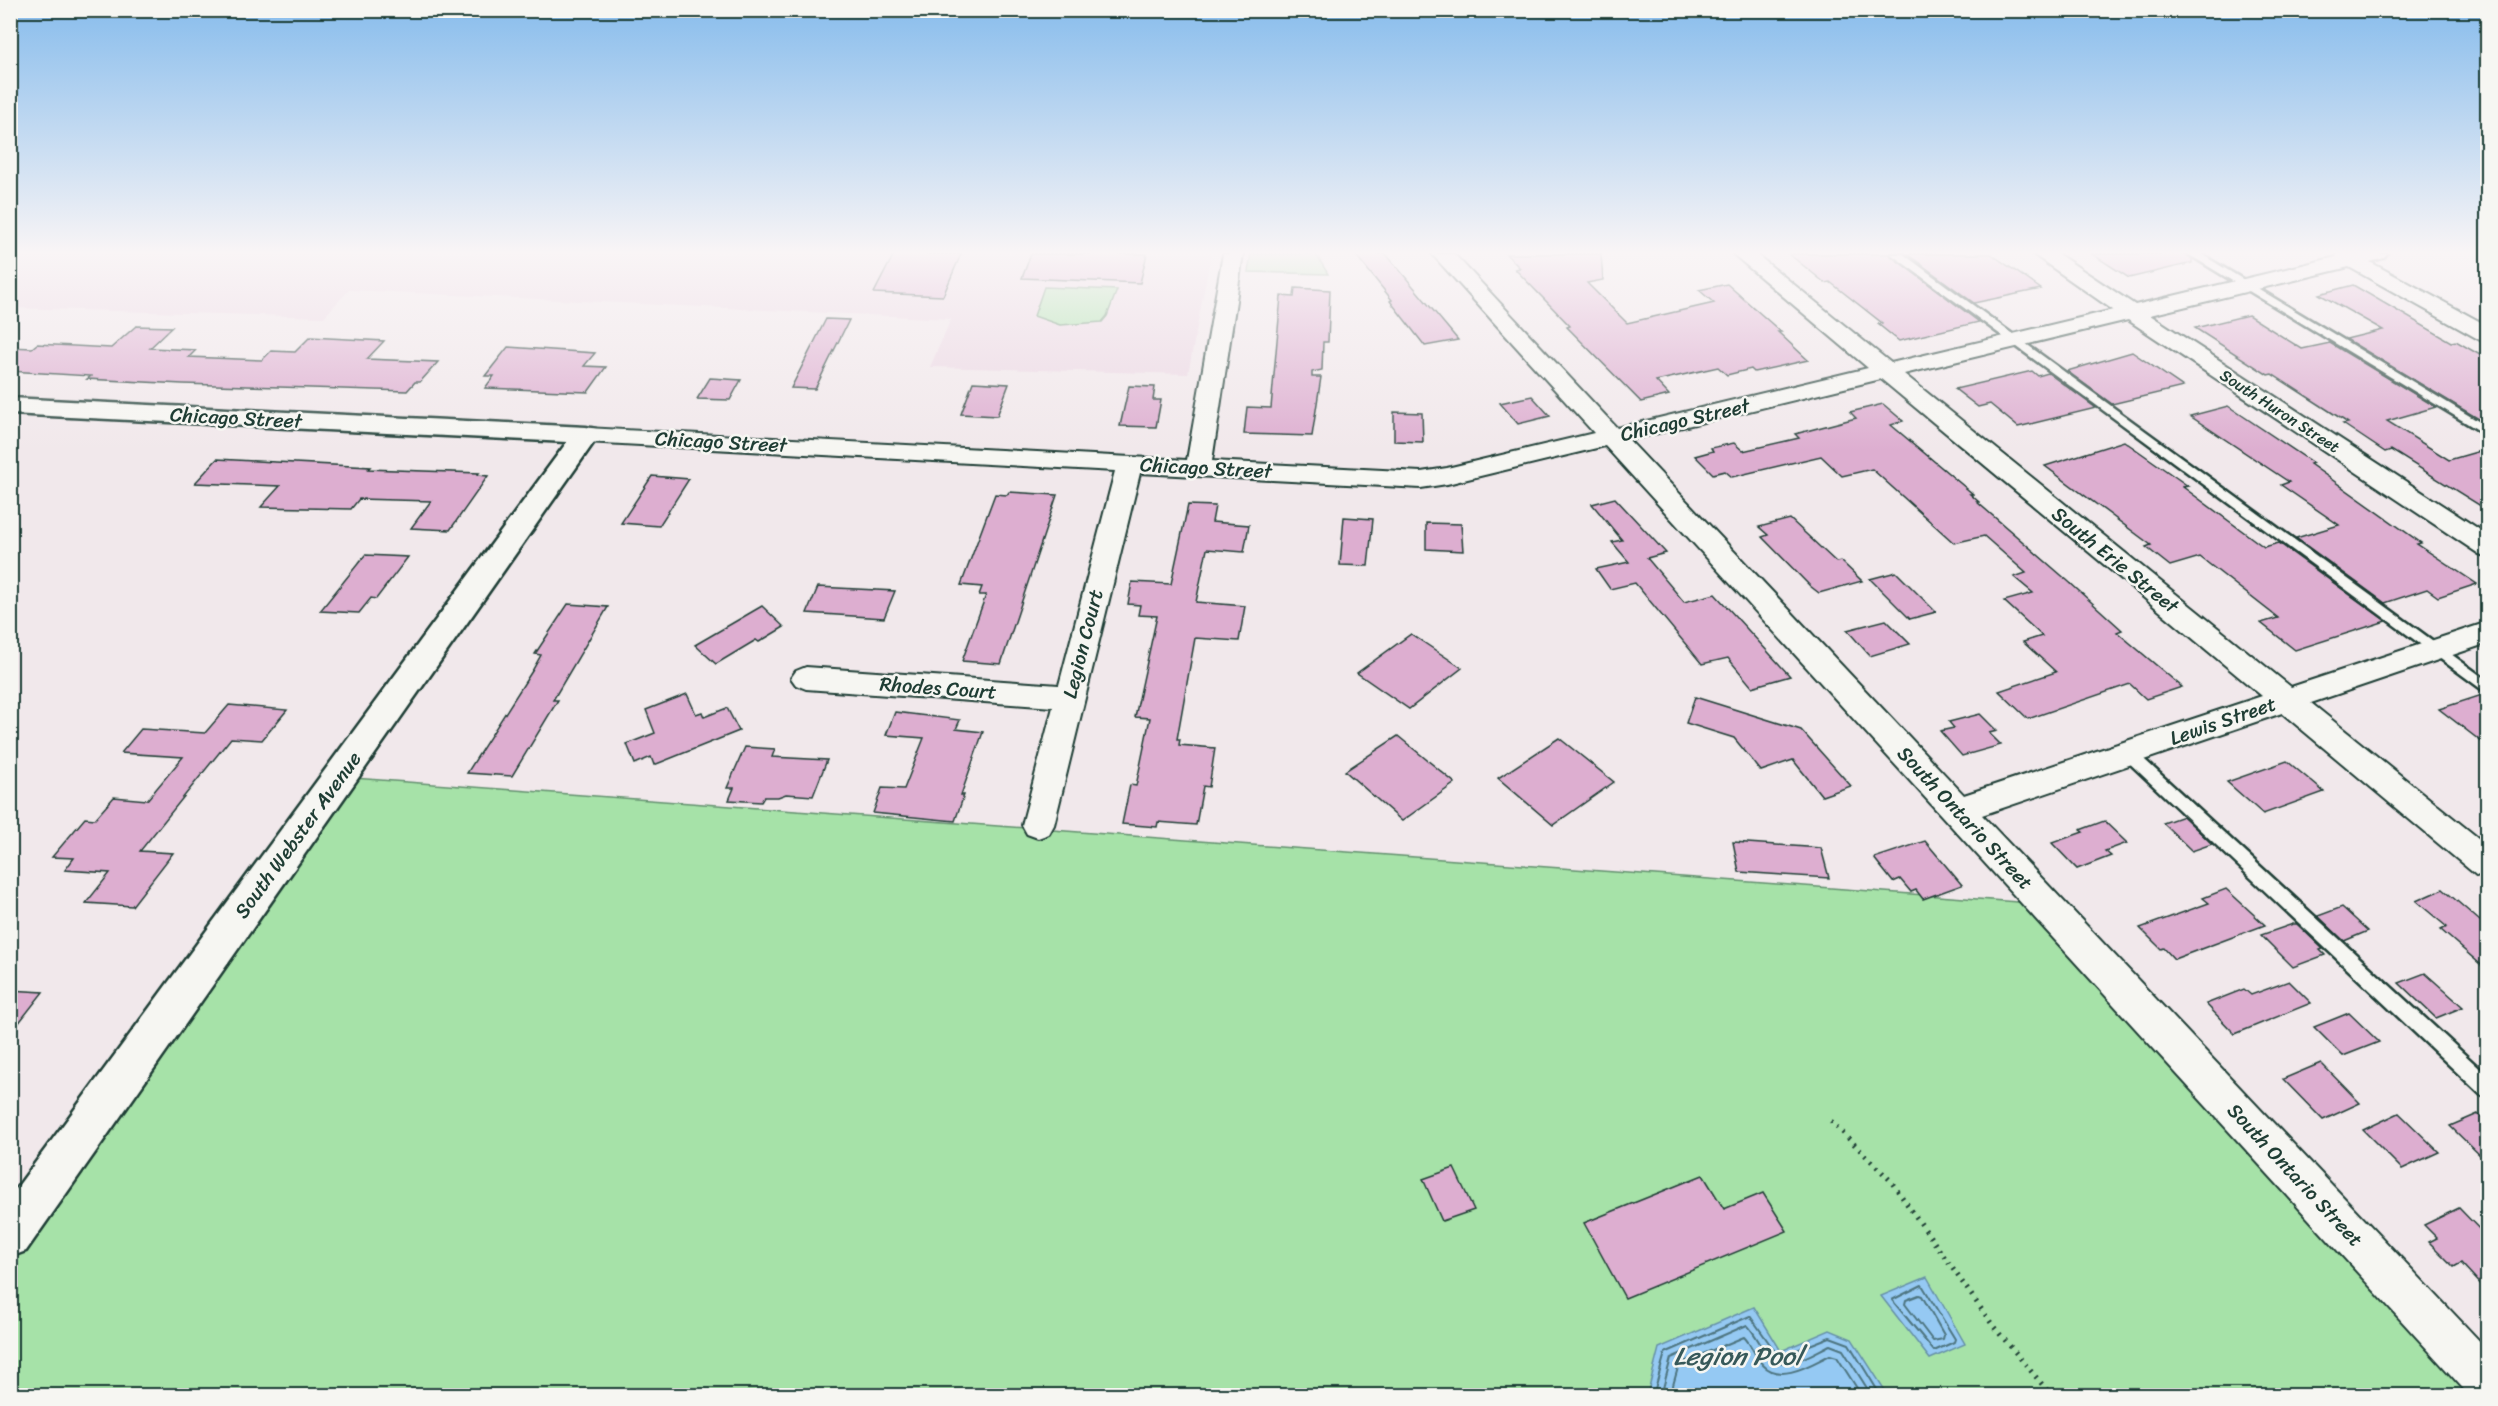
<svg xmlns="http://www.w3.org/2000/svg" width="2498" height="1406" font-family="Sriracha,sans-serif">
<rect width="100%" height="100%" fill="#f1e8eb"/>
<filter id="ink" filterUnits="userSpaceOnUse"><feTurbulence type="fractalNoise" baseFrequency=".0167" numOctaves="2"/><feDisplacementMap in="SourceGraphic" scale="12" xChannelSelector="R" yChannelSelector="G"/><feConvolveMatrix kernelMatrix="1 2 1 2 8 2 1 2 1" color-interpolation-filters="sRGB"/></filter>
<g filter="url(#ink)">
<polygon fill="#ebd7e3" points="11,254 1211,254 1188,374 930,367 951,319 349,290 324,317 11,308"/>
<g fill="#a6e2a8" stroke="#62906e" stroke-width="1.5">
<polygon points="1251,254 1316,254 1328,274 1248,272"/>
<polygon points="1044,287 1117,290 1107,316 1102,322 1060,325 1034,316"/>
<polygon points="340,777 2045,904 2487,1396 11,1396 11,1235"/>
</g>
<g fill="#95c9f3" stroke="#6691a7" stroke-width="1.5">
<polygon points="1927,1277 1965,1344 1930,1359 1881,1296"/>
<polygon points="1754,1307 1781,1351 1830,1330 1852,1339 1888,1395 1647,1395 1659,1348"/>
</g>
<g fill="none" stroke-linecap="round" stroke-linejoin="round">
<g stroke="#4e7580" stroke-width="2">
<polygon points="1922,1285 1955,1339 1954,1342 1934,1351 1892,1300"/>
<polygon points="1919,1295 1922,1296 1944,1335 1943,1339 1933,1341 1905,1304 1906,1300"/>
<polyline points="1653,1396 1665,1353 1750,1316 1779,1357 1830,1337 1849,1344 1881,1396"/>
<path d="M1661,1396L1671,1358L1747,1325C1755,1333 1759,1343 1766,1353C1782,1375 1811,1354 1830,1345L1843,1350L1872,1396"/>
<path d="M1670,1396L1679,1364L1744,1337C1752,1345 1755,1357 1763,1365C1781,1384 1811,1364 1830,1355L1837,1357L1862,1396"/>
</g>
</g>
<g fill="#ddaed0" stroke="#1f3d34" stroke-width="1.5">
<polygon points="894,254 961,254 943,296 874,293"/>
<polygon points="1031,254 1147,254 1140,283 1022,278"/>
<polygon points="1355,254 1386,254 1458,340 1425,346 1390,301 1392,300"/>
<polygon points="1506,254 1601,254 1603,280 1587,283 1627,323 1714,303 1699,290 1727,284 1781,332 1778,332 1808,360 1754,372 1751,369 1727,375 1718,367 1656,381 1669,395 1641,402 1567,327 1570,326 1515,269 1520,268"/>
<polygon points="1789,254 1889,254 1979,322 1899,341 1878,324 1882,323 1830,282 1825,283"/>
<polygon points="1907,254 1991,254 2041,289 1974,303"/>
<polygon points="2092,254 2186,254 2192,259 2192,263 2129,278"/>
<polygon points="2353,285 2451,342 2456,341 2487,359 2487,424 2346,339 2383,330 2319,294"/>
<polygon points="1295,288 1330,290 1328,342 1323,342 1322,370 1312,372 1312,377 1321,377 1312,436 1244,434 1247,407 1271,408 1281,296 1294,297"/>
<polygon points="2248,315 2302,349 2330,343 2436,407 2387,421 2449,460 2487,449 2487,510 2391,450 2385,452 2343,424 2348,423 2272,374 2268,375 2195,328"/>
<polygon points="826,319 849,320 815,389 791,388"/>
<polygon points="136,326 172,327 150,348 196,350 189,357 262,360 271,351 295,352 310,337 384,341 367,359 438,362 420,382 415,382 407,391 183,384 87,379 91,376 10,371 10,347 32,348 37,344 111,348"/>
<polygon points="508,347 595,353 584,366 606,367 588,392 485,388 494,376 485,376"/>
<polygon points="2132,352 2183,387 2112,404 2067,371"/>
<polygon points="2032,371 2038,376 2048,373 2052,376 2096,408 2018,427 1990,404 1978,407 1955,389"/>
<polygon points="710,378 741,380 730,400 697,399"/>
<polygon points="973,382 1009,384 997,416 961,414"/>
<polygon points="1129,386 1155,387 1153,400 1161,400 1156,427 1120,426"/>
<polygon points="1532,396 1550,416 1518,424 1500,403"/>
<polygon points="1883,404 1903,421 1891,425 1973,494 1970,494 1979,502 1977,502 2068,581 2122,630 2117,632 2182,687 2146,699 2130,684 2028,719 1999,691 2056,672 2023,642 2042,636 2004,601 2033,593 2014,577 2026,573 1984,536 1954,543 1872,469 1842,476 1821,456 1732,477 1725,471 1713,474 1695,456 1713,451 1711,448 1734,443 1743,451 1799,438 1795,434 1856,418 1850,412"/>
<polygon points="2228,406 2313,463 2310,464 2421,543 2417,544 2477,584 2438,597 2427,589 2385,603 2296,538 2339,525 2281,485 2289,482 2190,416"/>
<polygon points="1394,412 1422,413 1423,442 1394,441"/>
<polygon points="2124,441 2188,486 2183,487 2264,547 2279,543 2386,621 2295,650 2261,623 2278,618 2200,557 2170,566 2146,547 2151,545 2045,466"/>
<polygon points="217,459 370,467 368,469 479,473 477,475 488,476 450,530 411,528 431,501 359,499 351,509 261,507 280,486 195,483"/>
<polygon points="652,476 689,479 659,526 621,523"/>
<polygon points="1009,492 1057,495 1001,664 962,661 986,595 979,595 982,587 961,585 995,494 1007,495"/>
<polygon points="1615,498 1666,553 1647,558 1684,602 1715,594 1790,676 1752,687 1728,658 1702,664 1635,583 1610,589 1596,569 1629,562 1612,542 1622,540 1592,504"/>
<polygon points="1188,505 1215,506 1212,522 1249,525 1244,552 1207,549 1196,602 1245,606 1239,641 1195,638 1177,739 1180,739 1179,745 1215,748 1209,787 1203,786 1196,825 1158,822 1157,827 1122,824 1130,785 1136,786 1150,718 1135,717 1157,616 1138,615 1140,605 1128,604 1132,582 1171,584"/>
<polygon points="1344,517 1373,519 1368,566 1340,565"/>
<polygon points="1790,519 1836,562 1841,561 1862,581 1819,593 1810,586 1762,537 1768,535 1759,527"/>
<polygon points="1426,523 1461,524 1463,551 1426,549"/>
<polygon points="365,555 408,557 376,599 371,598 359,613 320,611"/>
<polygon points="1896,572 1936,612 1910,619 1870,579"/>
<polygon points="818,587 895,591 884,618 807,613"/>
<polygon points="568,604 608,607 553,700 558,700 512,776 467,773 532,671 541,655 535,654"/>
<polygon points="762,606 784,627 759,642 756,640 716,664 695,645"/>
<polygon points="1886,620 1910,644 1870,656 1847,630"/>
<polygon points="1411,634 1462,668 1409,709 1357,673"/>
<polygon points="687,694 696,714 702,712 704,717 727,708 739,731 654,765 651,757 635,764 627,744 655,733 646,710"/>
<polygon points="2485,694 2487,696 2487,746 2439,709"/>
<polygon points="1695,697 1801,730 1851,786 1822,796 1793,760 1761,771 1734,738 1686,723"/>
<polygon points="229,705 287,710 262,740 231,738 140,851 173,853 132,906 86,903 110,873 65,870 74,858 52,857 85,818 95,819 114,797 147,800 183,757 121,753 141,729 205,733"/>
<polygon points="895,712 960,720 956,729 983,732 961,795 964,795 955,821 873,813 882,788 904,789 924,738 886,735"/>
<polygon points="1980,714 1997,731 1989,733 2001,745 1962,756 1940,731 1954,728 1949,722"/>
<polygon points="1398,736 1455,783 1402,821 1345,771"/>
<polygon points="1559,738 1614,782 1553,825 1498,778"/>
<polygon points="745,747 775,749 772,757 827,760 813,796 786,794 778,797 764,797 761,802 729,800 734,788 727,788"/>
<polygon points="2287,761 2324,792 2263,814 2227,782"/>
<polygon points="2183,816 2212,844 2192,851 2163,823"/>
<polygon points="2104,821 2127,843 2105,851 2111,856 2077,869 2052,843 2083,832 2080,830"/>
<polygon points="1925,841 1962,885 1923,899 1916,890 1911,892 1900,879 1893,882 1874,858"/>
<polygon points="1733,842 1821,848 1829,878 1739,872"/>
<polygon points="2226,889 2265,925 2174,959 2164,948 2161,949 2140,928 2209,903 2203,898"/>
<polygon points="2443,889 2487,927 2487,970 2441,930 2447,927 2416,901"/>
<polygon points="2342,907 2368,931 2344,941 2318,916"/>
<polygon points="2293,924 2297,924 2323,949 2320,950 2325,955 2293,967 2261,935"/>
<polygon points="2425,973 2463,1007 2436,1018 2399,983"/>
<polygon points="2289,981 2311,1003 2235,1034 2206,1004 2244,989 2251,995"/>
<polygon points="10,990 43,992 10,1034"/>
<polygon points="2349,1013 2379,1042 2343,1056 2314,1027"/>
<polygon points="2321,1063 2360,1103 2323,1120 2283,1079"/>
<polygon points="2399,1113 2439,1152 2402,1169 2363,1130"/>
<polygon points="2478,1114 2487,1123 2487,1162 2450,1126"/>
<polygon points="1454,1168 1474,1210 1442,1221 1423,1179"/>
<polygon points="1703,1175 1724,1209 1763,1193 1787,1231 1625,1298 1584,1223"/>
<polygon points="2459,1208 2487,1237 2487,1291 2461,1263 2454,1267 2429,1242 2437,1238 2424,1225"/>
</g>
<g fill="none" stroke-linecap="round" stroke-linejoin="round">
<g stroke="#1f3d34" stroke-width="5">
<g id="service">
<polygon points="1891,254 1903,254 2488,681 2488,694"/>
<polygon points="2188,254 2201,254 2488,427 2488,436"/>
<polygon points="2128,747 2133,749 2488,1076 2488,1098 2481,1095 2123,757 2120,753 2123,749"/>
</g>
</g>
<g stroke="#1f3d34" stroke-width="4">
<path id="minor" d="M1223,254H1243L1212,461L1421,472L1447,468L1594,433L1432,254H1454L1617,428L1868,368L1733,254H1756L1891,363L2113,310L2033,254H2058L2135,305L2336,257L2337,254H2387L2384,258L2370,262L2488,326V342L2480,340L2349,267L2150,315L2488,535V557L2479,554L2128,320L1904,374L2291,687L2488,622V643L2311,703L2488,846V878L2476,875L2282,713L1982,815L2488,1350V1396H2470L1605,446L1447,484L1421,488L1140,473L1054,825L1049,834L1038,838L1027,834L1022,825L1053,707L806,689L796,685L791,678L796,671L806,667L1059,685L1115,471L586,442L577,440L574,435L577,430L586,428L1187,460ZM1881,379L2262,696L1964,795L1629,440Z"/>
</g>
<g stroke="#1f3d34" stroke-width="5">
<polygon id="tertiary" points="10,398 586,427 596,429 599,435 26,1251 10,1257 10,1197 567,442 10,414"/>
</g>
<polyline stroke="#1f3d34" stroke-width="5" stroke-dasharray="2 6" stroke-linecap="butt" points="1831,1121 1890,1180 1994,1327 2052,1396"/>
<use href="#service" fill="#f6f6f2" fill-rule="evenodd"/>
<use href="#minor" fill="#f6f6f2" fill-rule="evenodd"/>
<use href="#tertiary" fill="#f6f6f2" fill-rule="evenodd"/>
</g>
</g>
<linearGradient id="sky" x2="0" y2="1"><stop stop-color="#87bcec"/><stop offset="0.56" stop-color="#f9f5f6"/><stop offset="1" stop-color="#f9f5f6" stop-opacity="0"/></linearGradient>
<rect width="2498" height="451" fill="url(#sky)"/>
<g text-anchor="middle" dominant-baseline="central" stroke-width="5" stroke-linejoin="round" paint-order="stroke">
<g font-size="16" fill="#1f3d34" stroke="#f6f6f2">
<text transform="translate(2280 411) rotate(33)">South Huron Street</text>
</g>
<g font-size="20" fill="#1f3d34" stroke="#f6f6f2">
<text transform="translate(236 418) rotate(3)">Chicago Street</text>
<text transform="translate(1685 420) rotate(-13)">Chicago Street</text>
<text transform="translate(721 442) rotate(3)">Chicago Street</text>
<text transform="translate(1206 468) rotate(3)">Chicago Street</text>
<text transform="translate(2115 560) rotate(39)">South Erie Street</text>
<text transform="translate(1083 644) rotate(-76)">Legion Court</text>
<text transform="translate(938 688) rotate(4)">Rhodes Court</text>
<text transform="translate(2223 721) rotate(-19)">Lewis Street</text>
<text transform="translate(1965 818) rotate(47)">South Ontario Street</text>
<text transform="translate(298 835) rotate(-54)">South Webster Avenue</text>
<text transform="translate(2295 1175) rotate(47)">South Ontario Street</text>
</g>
<g font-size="26" font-style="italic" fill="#37595a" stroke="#f6f6f2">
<text x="1738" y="1356">Legion Pool</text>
</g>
</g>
<rect width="2498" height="1406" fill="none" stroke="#f6f6f2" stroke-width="36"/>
<rect x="18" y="18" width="2462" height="1370" fill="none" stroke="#1f3d34" stroke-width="2" filter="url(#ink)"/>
</svg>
